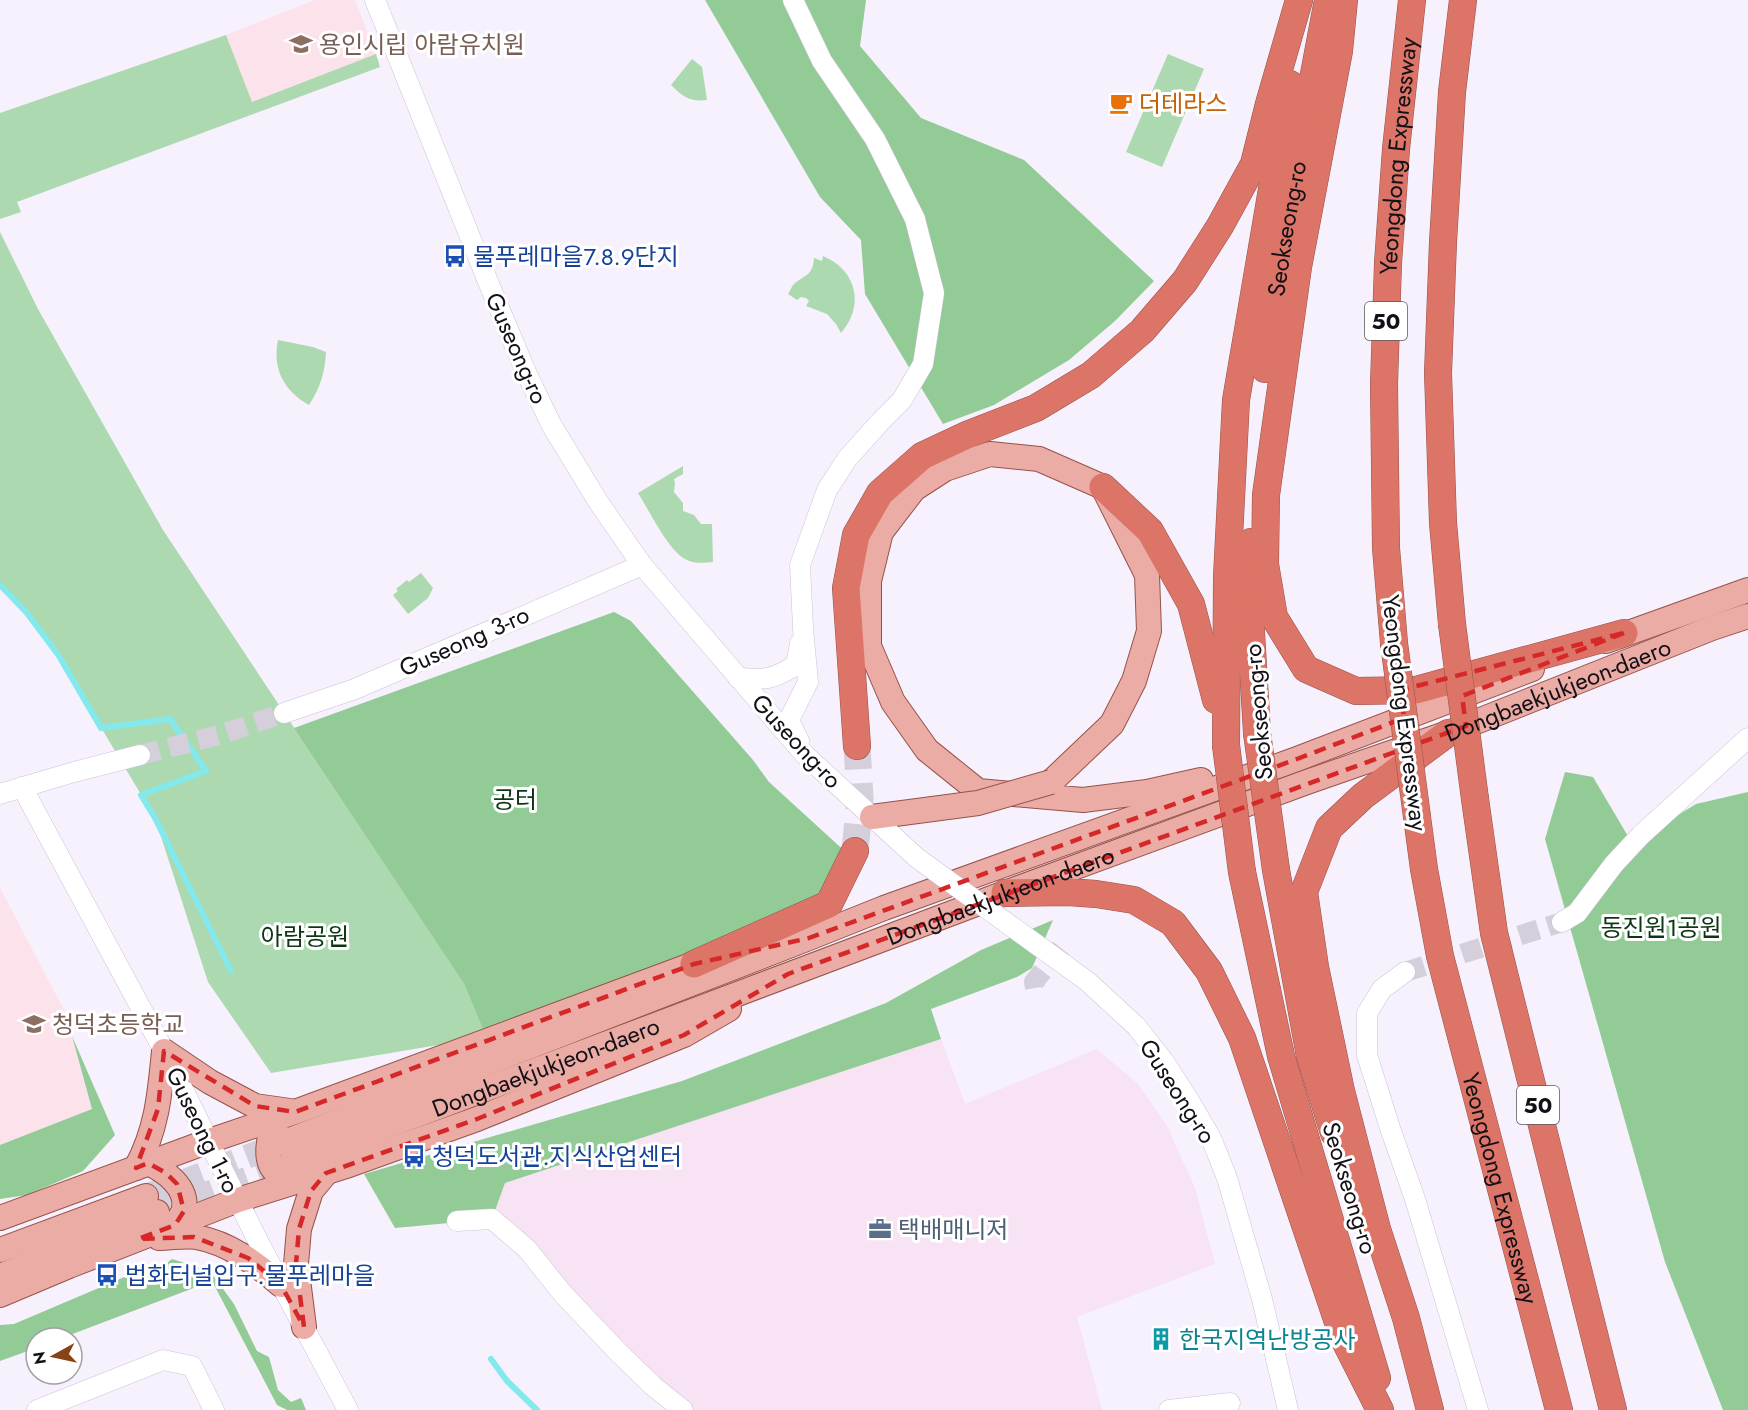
<svg xmlns="http://www.w3.org/2000/svg" width="1748" height="1410" font-family="Jost,'Noto Sans KR',sans-serif">
<rect width="100%" height="100%" fill="#f6f1fd"/>
<polygon fill="#f7e3f3" points="941,1039 965,1104 1097,1049 1138,1084 1167,1126 1195,1188 1215,1264 1077,1317 1102,1410 683,1410 492,1219 505,1183"/>
<g fill="#fce2ea">
<polygon points="315,0 355,0 376,54 252,103 226,35"/>
<polygon points="0,888 65,1012 92,1109 0,1145"/>
</g>
<g fill="#acd9af">
<polygon points="226,35 252,102 376,54 380,67 17,202 21,212 0,219 0,113"/>
<polygon points="1168,54 1204,69 1162,167 1126,152"/>
<path d="M692,59L702,67L707,100C690,102 683,97 671,85Z"/>
<polygon points="0,232 38,309 163,530 464,984 486,1037 271,1073 208,982 155,818 53,647 0,586"/>
<path d="M823,256C857,270 865,306 841,333L836,324L827,314L806,306L809,301L806,298L801,297L797,300L788,294C790,291 791,288 793,285C803,275 813,277 814,258L822,261Z"/>
<path d="M278,340L313,347L326,352C325,373 320,388 309,405C284,391 272,369 278,340Z"/>
<path d="M683,466V474L674,479L675,483L674,492L683,503V511L694,515L701,524H712L713,562C704,563 693,564 685,559C668,550 649,510 638,493Z"/>
<polygon points="421,573 433,588 428,598 408,614 393,595 398,591 396,589 407,580 409,582"/>
</g>
<g fill="#92cb96">
<polygon points="705,0 866,0 860,46 921,118 1024,160 1154,281 1115,321 1069,360 994,405 943,424 865,294 861,240 820,197"/>
<polygon points="614,612 631,621 753,760 769,782 861,866 842,892 486,1037 464,984 294,728"/>
<polygon points="1565,772 1593,777 1632,843 1696,804 1748,792 1748,1410 1723,1410 1665,1262 1545,839"/>
<polygon points="1053,920 1032,968 1017,977 931,1009 941,1039 505,1183 492,1219 395,1228 364,1174 682,1081 886,1003 981,950"/>
<polygon points="72,1036 115,1135 83,1171 27,1195 0,1199 0,1145 92,1109"/>
<polygon points="172,1259 210,1271 234,1304 257,1351 269,1357 278,1390 291,1402 301,1398 306,1410 287,1410 277,1405 212,1281 62,1338 36,1338 36,1348 0,1361 0,1325 14,1324 141,1270 159,1269"/>
</g>
<g fill="none" stroke-linecap="round" stroke-linejoin="round">
<g stroke="#84e9ed" stroke-width="6">
<polyline points="0,585 27,613 59,656 101,728 170,719 206,771 141,795 155,818 231,971"/>
<polyline points="491,1359 507,1381 537,1410"/>
</g>
<g stroke="#d4cfda" stroke-width="20" stroke-dasharray="20 10" stroke-linecap="butt">
<polyline points="140,755 219,735 284,713"/>
<polyline points="1405,972 1562,922"/>
<polyline points="1035,988 1034,982 1061,948"/>
</g>
<g stroke="#d4cfda" stroke-width="24" stroke-dasharray="24 12" stroke-linecap="butt">
<polyline points="146,1196 282,1143"/>
<polyline points="157,1212 290,1163"/>
</g>
<polyline stroke="#d4cfda" stroke-width="27" stroke-dasharray="27 14" stroke-linecap="butt" points="855,851 860,799 857,746"/>
<g stroke="#ccc3d7" stroke-width="21">
<g id="minor">
<polyline points="375,0 489,284 526,372 552,426 599,503 642,565 805,755"/>
<polyline points="793,0 822,61 875,139 915,219 934,293 923,364 902,400 880,422 847,459 827,490 800,565 803,628 808,682 789,720 799,741"/>
<path d="M738,678C766,680 772,680 796,665L800,643"/>
<polyline points="284,713 355,689 642,565"/>
<polyline points="22,787 164,1051 259,1243 348,1410"/>
<polyline points="0,794 74,772 140,755"/>
<polyline points="1562,922 1577,913 1614,864 1641,835 1748,738"/>
<polyline points="1405,972 1382,989 1367,1013 1367,1055 1390,1128 1415,1199 1478,1410"/>
<polyline points="1136,1026 1165,1063 1190,1102 1211,1138 1227,1178 1262,1299 1288,1410"/>
<polyline points="457,1221 492,1219 527,1249 563,1294 618,1352 653,1386 683,1410"/>
<polyline points="37,1410 163,1360 192,1366 214,1410"/>
<polyline points="1169,1410 1230,1403"/>
</g>
</g>
<g stroke="#96524b" stroke-width="26">
<g id="major">
<polyline points="1606,641 1748,590"/>
<polyline points="1051,782 1112,724 1134,681 1149,631 1147,575 1103,487 1039,459 990,454 945,469 914,489 881,532 869,581 869,646 893,702 927,750 978,791 1083,800 1147,792 1201,780"/>
<path d="M277,1122C268,1134 263,1162 277,1173C283,1177 294,1179 300,1181"/>
<polyline points="282,1143 809,938 884,908 1297,759 1532,669"/>
<path d="M148,1163C165,1171 188,1187 184,1209C183,1214 178,1220 175,1225"/>
<path id="s1" d="M290,1163L1005,893L1307,782L1448,733L1712,628L1748,616"/>
<path d="M136,1168C157,1130 160,1093 164,1051L210,1082L255,1106L290,1111"/>
<polyline points="0,1218 209,1141 295,1112 694,964 713,959"/>
<path d="M159,1238C171,1238 184,1235 196,1237C230,1243 256,1264 281,1285"/>
<polyline points="0,1250 146,1196"/>
<polyline points="0,1276 157,1212"/>
<polyline points="0,1295 69,1266 238,1200 349,1165 477,1119 684,1035 729,1009"/>
<polyline points="304,1327 296,1264 299,1229 311,1191 326,1173"/>
</g>
</g>
<g stroke="#96524b" stroke-width="28">
<g id="highway">
<polyline points="1344,0 1339,51 1298,267 1266,495 1265,564 1274,617 1306,669 1356,691 1416,690 1624,633"/>
<path id="s2" d="M1265,369L1284,233L1327,5"/>
<polyline points="1103,487 1150,531 1191,604 1216,700"/>
<polyline points="1251,542 1248,582 1257,733"/>
<polyline points="1452,624 1443,523 1438,373 1443,242 1452,92 1463,0"/>
<path id="s3" d="M1394,643L1386,548L1384,384L1388,263L1396,149L1412,0"/>
<polyline points="1226,745 1227,577 1236,400 1290,84"/>
<polyline points="857,746 846,588 856,535 880,493 922,456 969,434 1036,408 1091,375 1142,331 1185,281 1220,226 1254,164 1269,104 1299,0"/>
<polyline points="1475,799 1494,933 1613,1410"/>
<path id="s4" d="M1417,817L1424,869L1440,956L1559,1410"/>
<polyline points="1276,870 1310,1056 1334,1133"/>
<polyline points="1242,872 1281,1056 1377,1378"/>
<polyline points="1005,893 1068,892 1096,894 1134,900 1173,923 1209,971 1242,1038 1343,1337 1380,1410"/>
<polyline points="694,964 829,904 855,851"/>
<polyline points="1430,1410 1406,1318 1377,1229 1341,1091 1315,967 1304,892 1329,828 1363,796 1448,733"/>
</g>
</g>
<use href="#minor" stroke="#fff" stroke-width="20"/>
<use href="#major" stroke="#eaaca4" stroke-width="24"/>
<use href="#highway" stroke="#dc7567" stroke-width="27"/>
<g stroke="#ccc3d7" stroke-width="21" stroke-linecap="butt">
<polyline id="minor-bridge" points="805,755 917,858 1087,981 1136,1026"/>
</g>
<g stroke="#96524b" stroke-width="26" stroke-linecap="butt">
<polyline id="major-bridge" points="872,817 978,803 1051,782"/>
</g>
<g stroke="#96524b" stroke-width="28" stroke-linecap="butt">
<g id="highway-bridge">
<polyline points="1452,624 1475,799"/>
<polyline points="1394,643 1417,817"/>
<polyline points="1257,733 1276,870"/>
<polyline points="1226,745 1242,872"/>
</g>
</g>
<use href="#minor-bridge" stroke="#fff" stroke-width="20"/>
<use href="#major-bridge" stroke="#eaaca4" stroke-width="24"/>
<use href="#highway-bridge" stroke="#dc7567" stroke-width="27"/>
</g>
<path fill="none" stroke="#d62828" stroke-width="4.5" stroke-dasharray="12 8" stroke-linejoin="round" d="M1624,633L1462,696L1466,726L788,974L684,1035L477,1119L326,1173L311,1191L299,1229L296,1264L304,1327L281,1285L248,1258L194,1237L138,1239L175,1225L184,1211L177,1184L166,1173L148,1163L136,1168L158,1109L164,1051L255,1106L295,1112L694,964L809,938L1297,759L1404,718L1401,690Z"/>
<defs>
<g id="school-bare" transform="scale(1.8)"><path d="M0-5L7-2L0 1L-7-2ZM-4 1L0 2.5L4 1V4Q0 6-4 4Z" fill="#8d6e63" stroke="#fff" stroke-width="2.5" paint-order="stroke"/></g>
<g id="cafe-bare" transform="scale(1.8)"><path d="M-5.5-4.5H6V0H3Q3 3.5 0 3.5H-2.5Q-5.5 3.5-5.5 0ZM3-3.2v2h1.7v-2ZM-6 4.5H4V6H-6Z" fill="#e8710a" stroke="#fff" stroke-width="2.5" paint-order="stroke"/></g>
<g id="bus-bare" transform="scale(1.8)"><path d="M-5-6H5V4H4V6H2V4H-2V6H-4V4H-5ZM-3.5-4V0h7V-4ZM-3.5 1.2v1.5H-2V1.2ZM2 1.2v1.5H3.5V1.2Z" fill="#1a4fb4" stroke="#fff" stroke-width="2.5" paint-order="stroke"/></g>
<g id="office-bare" transform="scale(1.8)"><path d="M-6-3h4V-5.5h4V-3h4V5H-6ZM-1-4.5V-3h2v-1.5ZM-6 0V1H6V0Z" fill="#5c6f8a" stroke="#fff" stroke-width="2.5" paint-order="stroke"/></g>
<g id="building-bare" transform="scale(1.8)"><path d="M-4-6H4V6H1V3H-1V6H-4ZM-2.5-4.3h1.7v1.8h-1.7ZM.8-4.3h1.7v1.8H.8ZM-2.5-1h1.7V.8h-1.7ZM.8-1h1.7V.8H.8Z" fill="#0f9aa8" stroke="#fff" stroke-width="2.5" paint-order="stroke"/></g>
</defs>
<g fill-rule="evenodd">
<use href="#school-bare" x="301" y="44"/>
<use href="#cafe-bare" x="1121" y="103"/>
<use href="#bus-bare" x="455" y="256"/>
<use href="#school-bare" x="34" y="1024"/>
<use href="#bus-bare" x="414" y="1156"/>
<use href="#office-bare" x="880" y="1229"/>
<use href="#bus-bare" x="107" y="1275"/>
<use href="#building-bare" x="1161" y="1339"/>
</g>
<g text-anchor="middle" dominant-baseline="central" stroke-width="6" stroke-linejoin="round" paint-order="stroke">
<g fill="#fff" stroke="#5a585d" stroke-width="1.5">
<rect x="1365" y="302" width="42" height="38" rx="4.5"/>
<rect x="1517" y="1086" width="42" height="38" rx="4.5"/>
</g>
<g font-size="22" font-weight="bold" fill="#131017">
<text x="1386" y="321">50</text>
<text x="1538" y="1105">50</text>
</g>
<g font-size="24" fill="#785e54" stroke="#fff" text-anchor="start">
<text x="319" y="44">용인시립 아람유치원</text>
<text x="52" y="1024">청덕초등학교</text>
</g>
<g font-size="24" fill="#c56008" stroke="#fff" text-anchor="start">
<text x="1139" y="103">더테라스</text>
</g>
<g font-size="24" fill="#131017" stroke="#fff">
<text stroke="none"><textPath href="#s3" startOffset="488">Yeongdong Expressway</textPath></text>
<text stroke="none"><textPath href="#s2" startOffset="142">Seokseong-ro</textPath></text>
<text transform="translate(517 348) rotate(66)">Guseong-ro</text>
<text transform="translate(464 641) rotate(-24)">Guseong 3-ro</text>
<text stroke="none"><textPath href="#s1" startOffset="1353">Dongbaekjukjeon-daero</textPath></text>
<text transform="translate(1258 712) rotate(-95)">Seokseong-ro</text>
<text transform="translate(1405 713) rotate(83)">Yeongdong Expressway</text>
<text transform="translate(797 741) rotate(47)">Guseong-ro</text>
<text stroke="none"><textPath href="#s1" startOffset="759">Dongbaekjukjeon-daero</textPath></text>
<text stroke="none"><textPath href="#s1" startOffset="273">Dongbaekjukjeon-daero</textPath></text>
<text transform="translate(1178 1091) rotate(57)">Guseong-ro</text>
<text transform="translate(203 1130) rotate(64)">Guseong 1-ro</text>
<text transform="translate(1350 1188) rotate(73)">Seokseong-ro</text>
<text stroke="none"><textPath href="#s4" startOffset="381">Yeongdong Expressway</textPath></text>
</g>
<g font-size="24" fill="#164399" stroke="#fff" text-anchor="start">
<text x="473" y="256">물푸레마을7.8.9단지</text>
<text x="432" y="1156">청덕도서관.지식산업센터</text>
<text x="125" y="1275">법화터널입구.물푸레마을</text>
</g>
<g font-size="24" fill="#0d3614" stroke="#fff">
<text x="515" y="799">공터</text>
<text x="1661" y="927">동진원1공원</text>
<text x="305" y="936">아람공원</text>
</g>
<g font-size="24" fill="#4e5e75" stroke="#fff" text-anchor="start">
<text x="898" y="1229">택배매니저</text>
</g>
<g font-size="24" fill="#0d838f" stroke="#fff" text-anchor="start">
<text x="1179" y="1339">한국지역난방공사</text>
</g>
</g>
<g transform="translate(54 1356) rotate(262)"><circle r="28" fill="#ffffff" stroke="#a19fa2" stroke-width="1.5"/>
<path d="M0-4.5L10 22L0 15L-10 22Z" fill="#864315"/>
<text y="-9" font-size="16" font-weight="bold" text-anchor="middle" fill="#131017">N</text>
</g>
</svg>
